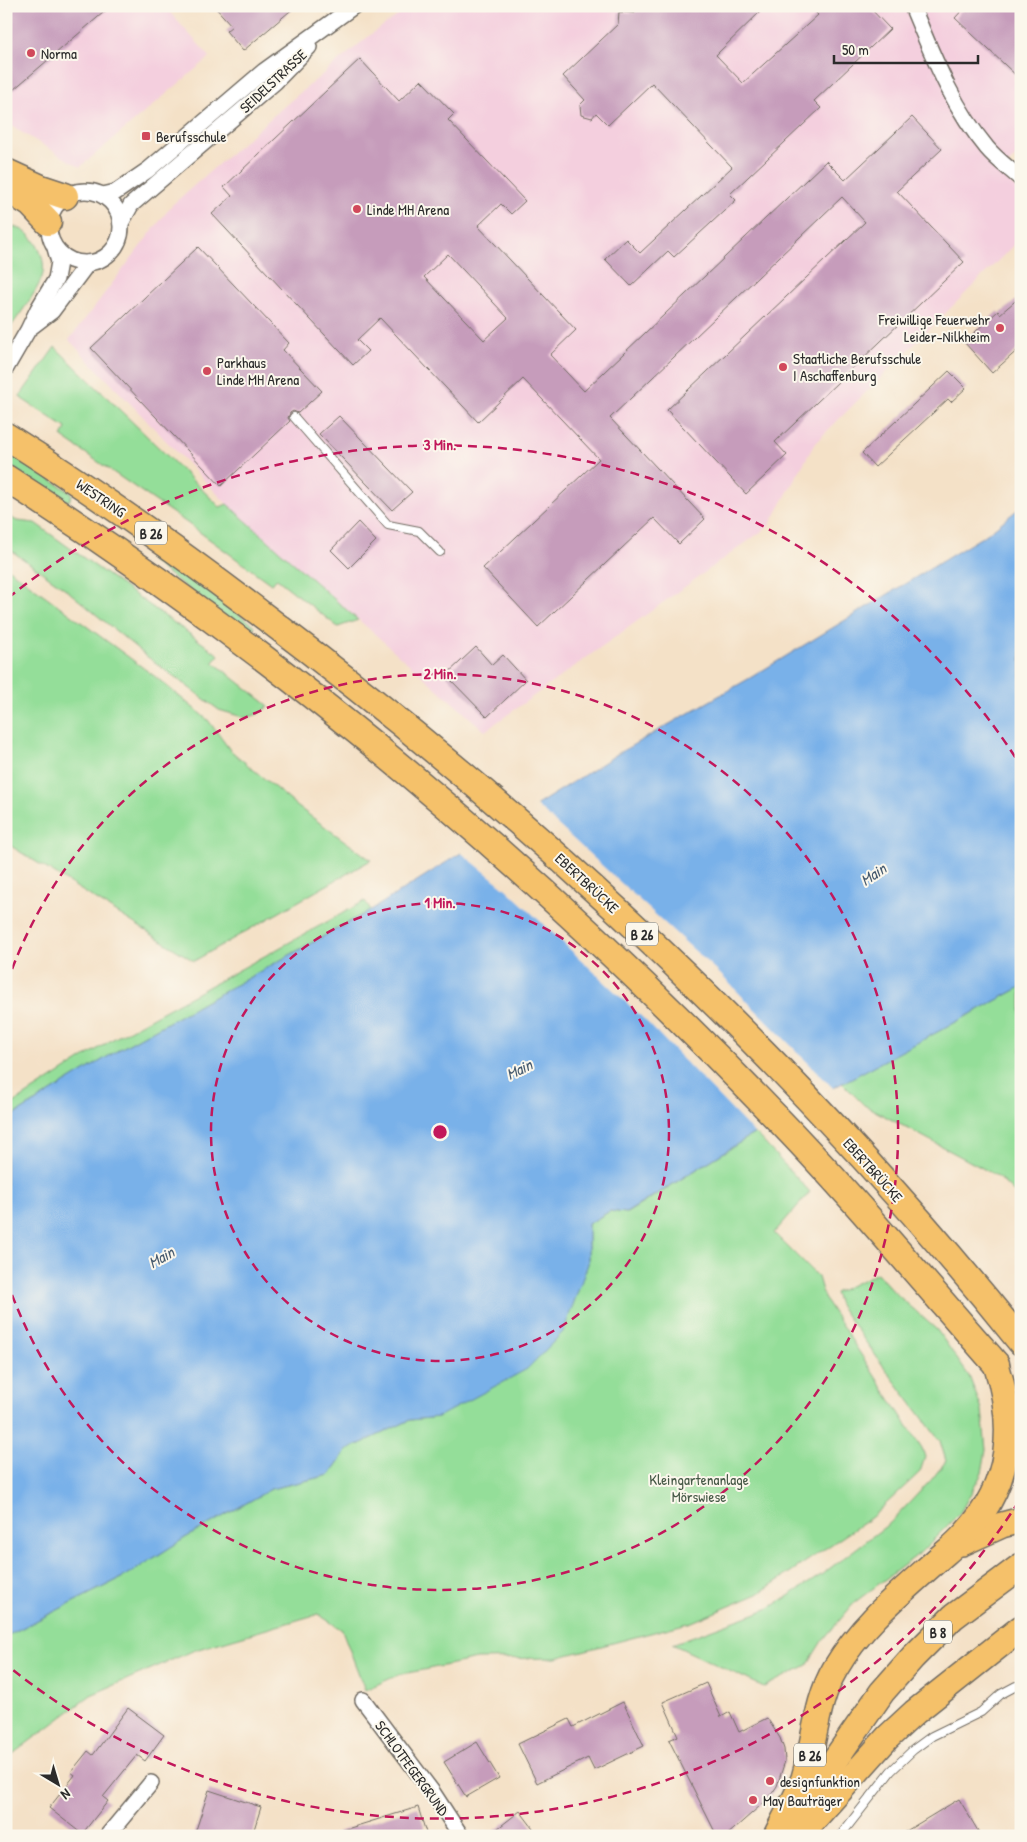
<svg xmlns="http://www.w3.org/2000/svg" width="1027" height="1842" font-family="'Patrick Hand',sans-serif">
<rect width="100%" height="100%" fill="#fbf7ec"/>
<filter id="ink" filterUnits="userSpaceOnUse"><feTurbulence type="fractalNoise" baseFrequency=".02" numOctaves="2"/><feDisplacementMap in="SourceGraphic" scale="10" xChannelSelector="R" yChannelSelector="G"/><feConvolveMatrix kernelMatrix="1 2 1 2 8 2 1 2 1" color-interpolation-filters="sRGB"/></filter>
<filter id="wash" filterUnits="userSpaceOnUse"><feTurbulence type="fractalNoise" baseFrequency=".0096" numOctaves="4" result="noise"/><feDisplacementMap in="SourceGraphic" scale="20" xChannelSelector="R" yChannelSelector="G"/><feGaussianBlur stdDeviation="1.12" result="paint"/><feColorMatrix in="noise" values="0 0 0 0 0 0 0 0 0 0 0 0 0 0 0 0 0 1.4 0 .05"/><feComposite in="paint" operator="in"/></filter>
<g filter="url(#wash)">
<rect width="100%" height="100%" fill="#f4e1c7"/>
<g fill="#f4cfde">
<polygon points="6,6 164,6 210,57 80,167 6,123"/>
<polygon points="412,6 1021,6 1021,151 1000,173 1021,193 1021,238 815,443 769,526 485,731 227,504 69,340 172,205 289,102 374,32"/>
</g>
<g fill="#94de99" stroke="#608462">
<path d="M6,226C10,227 15,227 18,228C35,234 48,260 42,277C35,296 17,317 6,334Z"/>
<polygon points="55,347 220,507 227,504 358,620 338,627 277,579 271,584 187,523 62,437 66,428 22,399 20,396"/>
<polygon points="6,450 70,492 72,495 69,501 61,499 6,464"/>
<polygon points="6,515 17,521 35,523 219,655 213,662 269,706 258,714 246,718 219,710 145,655 63,587 6,547"/>
<polygon points="153,553 157,553 255,626 248,635 149,559"/>
<polygon points="6,567 157,678 208,720 230,750 298,807 371,860 194,961 6,843"/>
<polygon points="365,901 371,910 120,1049 6,1120 6,1108 113,1039"/>
<polygon points="1021,987 1021,1199 997,1176 864,1105 842,1083"/>
<polygon points="755,1133 810,1192 774,1233 818,1277 824,1298 922,1448 925,1457 920,1472 872,1517 758,1594 692,1622 556,1658 477,1659 398,1675 365,1690 342,1630 318,1614 195,1650 91,1695 6,1759 6,1636 127,1575 185,1538 271,1489 329,1475 347,1450 410,1420 438,1417 588,1264 588,1224 610,1211 627,1213"/>
<polygon points="877,1273 892,1290 937,1330 969,1376 982,1410 986,1450 982,1473 960,1513 920,1553 855,1602 822,1641 807,1665 764,1687 672,1644 770,1608 821,1575 890,1523 932,1479 946,1461 940,1441 884,1367 839,1305 835,1293"/>
</g>
<polygon fill="#79b1e9" stroke="#526e8a" points="1021,507 1021,987 822,1094 755,1133 626,1213 610,1211 588,1224 588,1264 563,1332 527,1369 438,1417 410,1420 347,1450 329,1475 271,1489 185,1538 127,1575 6,1636 6,1120 120,1049 371,910 619,753 750,678 987,534"/>
<polygon fill="#f4e1c7" points="535,804 719,973 835,1090 756,1135 645,1020 506,889 459,851"/>
<g id="blocks">
<g fill="#c69cbb" fill-rule="evenodd">
<polygon points="6,6 111,6 6,96"/>
<polygon points="214,6 296,6 243,51 226,31 232,26"/>
<polygon points="635,6 766,6 716,55 743,83 818,15 810,6 868,6 890,29 814,101 821,108 730,194 736,200 674,257 668,251 631,286 605,259 626,239 640,253 732,167 652,83 608,125 596,113 592,118 581,115 580,105 585,100 563,76 618,24 619,12 635,13"/>
<polygon points="966,6 1021,6 1021,80 955,18"/>
<path d="M360,59L399,101L421,80L454,114L448,120L525,201L511,214L501,204L478,226L576,330L550,355L584,391L826,161L845,180L912,117L942,149L897,191L964,262L775,442L787,455L746,494L667,410L865,222L842,197L610,418L705,519L679,544L654,518L538,627L483,568L599,459L523,379L478,422L380,318L357,340L368,351L353,365L212,214L232,196L224,187ZM448,254L508,318L484,340L424,277Z"/>
<polygon points="198,247 289,343 283,350 322,391 298,413 293,411 290,413 288,418 290,421 221,486 91,348"/>
<polygon points="1021,296 1021,347 992,373 964,342 998,311 1000,314"/>
<polygon points="949,371 966,388 951,402 948,399 875,467 862,453"/>
<polygon points="339,416 412,492 392,510 319,434"/>
<polygon points="358,522 376,541 349,568 331,550"/>
<polygon points="476,647 492,665 503,655 526,680 487,717 446,675"/>
<polygon points="706,1683 721,1717 730,1712 739,1732 767,1718 780,1738 784,1749 785,1761 777,1786 769,1798 726,1836 717,1836 669,1740 678,1736 663,1702"/>
<polygon points="623,1702 644,1746 594,1770 588,1758 537,1783 518,1744 569,1719 573,1727"/>
<polygon points="128,1708 164,1735 145,1761 137,1755 103,1797 108,1801 82,1834 49,1808 75,1775 71,1772 88,1751 93,1755"/>
<polygon points="477,1742 499,1778 466,1797 444,1762"/>
<polygon points="209,1790 261,1807 252,1836 194,1836"/>
<polygon points="959,1799 981,1836 898,1836"/>
<polygon points="418,1807 427,1836 337,1836 337,1832"/>
<polygon points="520,1811 539,1836 488,1836"/>
</g>
</g>
</g>
<g filter="url(#ink)">
<use href="#blocks" fill-opacity="0" stroke="#716b62" stroke-width="1"/>
<g fill="none" stroke-linecap="round" stroke-linejoin="round">
<g stroke="#716b62" stroke-width="10">
<g id="service">
<polyline points="294,417 388,525 419,531 440,552"/>
<polyline points="840,1836 891,1771 913,1750 932,1736 981,1712 1001,1694 1016,1686 1021,1689"/>
</g>
</g>
<g stroke="#716b62" stroke-width="18">
<g id="minor">
<path d="M912,6C933,56 952,106 987,148C996,159 1010,169 1021,179"/>
<circle cx="85" cy="227" r="36"/>
<polyline points="103,195 116,192 148,170 264,71 354,6"/>
<polyline points="121,223 131,205 275,82 309,47"/>
<polyline points="31,327 52,311 88,263"/>
<polyline points="6,368 28,330 38,309 56,279 59,262 55,248"/>
<polyline points="363,1700 433,1793 461,1836"/>
<polyline points="107,1836 151,1783"/>
</g>
</g>
<g stroke="#716b62" stroke-width="28">
<g id="primary">
<polyline points="962,1543 1002,1525 1021,1520"/>
<polyline points="802,1807 882,1692 913,1657 953,1617 1021,1566"/>
<path d="M776,1836C785,1817 797,1797 804,1778C815,1742 816,1701 835,1669C860,1626 899,1594 936,1561C946,1552 957,1544 966,1533C1012,1483 1016,1426 996,1364"/>
<polyline points="799,1836 888,1737 915,1712 1021,1628"/>
</g>
</g>
<g stroke="#716b62" stroke-width="29">
<g id="trunk">
<polyline points="6,172 41,188 65,196"/>
<polyline points="6,188 31,204 48,222"/>
<path d="M6,436C95,492 181,553 265,617C544,827 802,1069 1021,1342"/>
<path d="M6,478C286,657 543,875 773,1114C851,1194 922,1280 996,1364"/>
</g>
</g>
<use href="#service" stroke="#fff" stroke-width="8"/>
<use href="#minor" stroke="#fff" stroke-width="15"/>
<use href="#primary" stroke="#f5c16b" stroke-width="25"/>
<use href="#trunk" stroke="#f5c16b" stroke-width="26"/>
</g>
</g>
<g fill="none" stroke="#c2185b" stroke-width="2.5" stroke-dasharray="9 6">
<circle cx="440" cy="1132" r="229"/>
<path d="M7 983A458 458 0 1 1 7 1281"/>
<path d="M1019 1501A687 687 0 0 1 8 1666M8 598A687 687 0 0 1 1019 763"/>
</g>
<g fill="#d1495b" stroke="#fbf7ec" stroke-width="2">
<circle cx="31" cy="53" r="5"/>
<rect x="141" y="131" width="10" height="10" rx="2.5"/>
<circle cx="357" cy="209" r="5"/>
<circle cx="1000" cy="328" r="5"/>
<circle cx="783" cy="367" r="5"/>
<circle cx="207" cy="371" r="5"/>
<circle cx="770" cy="1781" r="5"/>
<circle cx="753" cy="1800" r="5"/>
</g>
<g text-anchor="middle" dominant-baseline="central" stroke-width="4" stroke-linejoin="round" paint-order="stroke">
<g fill="#fbf7ec" stroke="#696865" stroke-width="1">
<rect x="135" y="521.5" width="32" height="23" rx="4"/>
<rect x="626" y="922.5" width="32" height="23" rx="4"/>
<rect x="924" y="1620.5" width="28" height="23" rx="4"/>
<rect x="794" y="1743.5" width="32" height="23" rx="4"/>
</g>
<g font-size="14" font-weight="bold" fill="#2b2b2b">
<text x="151" y="533">B 26</text>
<text x="642" y="934">B 26</text>
<text x="938" y="1632">B 8</text>
<text x="810" y="1755">B 26</text>
</g>
<g font-size="15" fill="#2b2b2b" stroke="#fbf7ec" text-anchor="start">
<text x="41" y="53">Norma</text>
<text x="156" y="136">Berufsschule</text>
<text x="367" y="209">Linde MH Arena</text>
<text x="990" y="319" text-anchor="end">Freiwillige Feuerwehr<tspan x="990" dy="17">Leider-Nilkheim</tspan></text>
<text x="793" y="358">Staatliche Berufsschule<tspan x="793" dy="17">I Aschaffenburg</tspan></text>
<text x="217" y="362">Parkhaus<tspan x="217" dy="17">Linde MH Arena</tspan></text>
<text x="780" y="1781">designfunktion</text>
<text x="763" y="1800">May Bauträger</text>
</g>
<g font-size="15" fill="#2b2b2b" stroke="#fbf7ec">
<text transform="translate(273 81) rotate(-43)">SEIDELSTRASSE</text>
<text transform="translate(101 498) rotate(34)">WESTRING</text>
<text transform="translate(587 883) rotate(43)">EBERTBRÜCKE</text>
<text transform="translate(873 1170) rotate(48)">EBERTBRÜCKE</text>
<text transform="translate(412 1768) rotate(54)">SCHLOTFEGERGRUND</text>
</g>
<g font-size="15" fill="#455846" stroke="#fbf7ec">
<text x="699" y="1479">Kleingartenanlage<tspan x="699" dy="17">Mörswiese</tspan></text>
</g>
<g font-size="16" font-style="italic" fill="#465a6e" stroke="#fbf7ec">
<text transform="translate(873 874) rotate(-34)">Main</text>
<text transform="translate(519 1069) rotate(-26)">Main</text>
<text transform="translate(161 1257) rotate(-30)">Main</text>
</g>
</g>
<circle cx="440" cy="1132" r="8" fill="#c2185b" stroke="#fbf7ec" stroke-width="2.5"/>
<g font-size="15" text-anchor="middle" font-weight="bold" fill="#c2185b" stroke="#fbf7ec" stroke-width="4" stroke-linejoin="round" paint-order="stroke">
<text x="440" y="450">3 Min.</text>
<text x="440" y="679">2 Min.</text>
<text x="440" y="908">1 Min.</text>
</g>
<rect width="1027" height="1842" fill="none" stroke="#fbf7ec" stroke-width="25"/>
<g transform="translate(58 1784) rotate(142)" stroke="#fbf7ec" stroke-width="4" paint-order="stroke">
<path d="M0-4L9 19L0 12L-9 19Z" fill="#2b2b2b"/>
<text y="-8" font-size="14" font-weight="bold" text-anchor="middle" fill="#2b2b2b">N</text>
</g>
<path d="M834 55v8h144v-8" fill="none" stroke="#2b2b2b" stroke-width="2.5"/>
<text x="842" y="55" font-size="15" fill="#2b2b2b" stroke="#fbf7ec" stroke-width="4" paint-order="stroke">50 m</text>
</svg>
